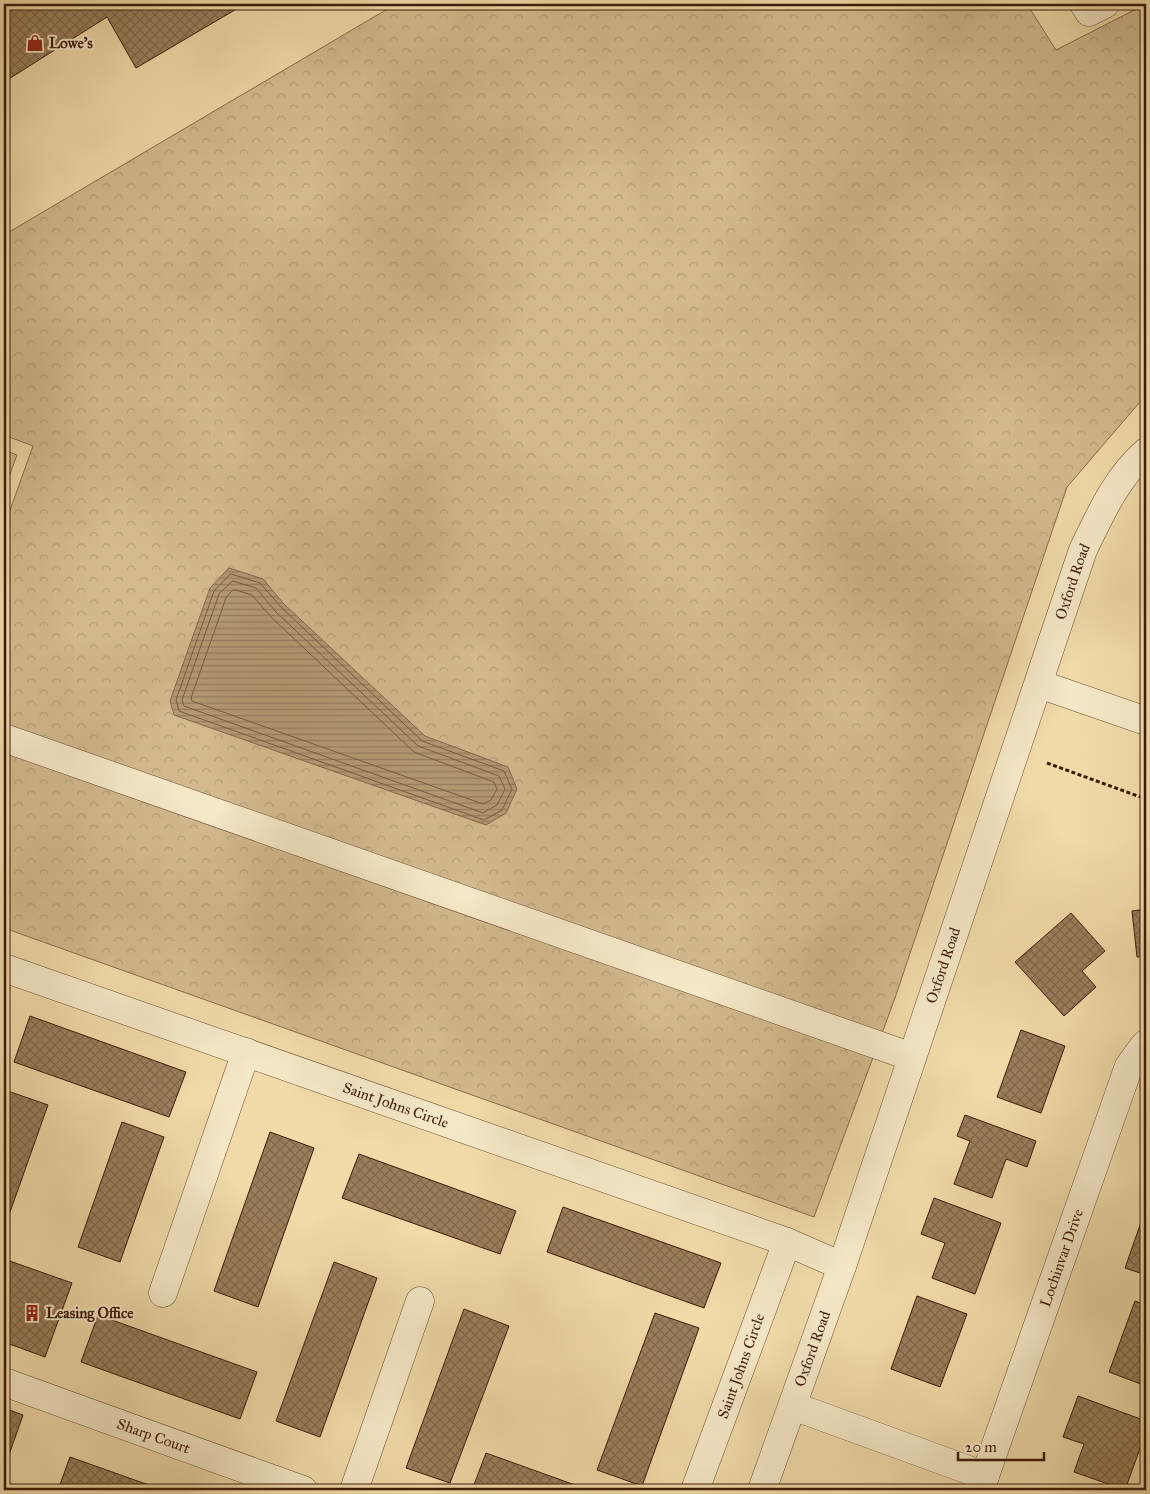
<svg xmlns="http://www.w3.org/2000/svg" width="1150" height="1494" font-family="'IM FELL Great Primer',serif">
<defs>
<pattern id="forest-crowns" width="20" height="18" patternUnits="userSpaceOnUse" patternTransform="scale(1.25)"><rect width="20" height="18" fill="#d2ba8e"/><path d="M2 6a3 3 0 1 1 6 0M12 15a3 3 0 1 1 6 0" fill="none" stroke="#b59f79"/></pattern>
<pattern id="water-rules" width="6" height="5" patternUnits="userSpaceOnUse" patternTransform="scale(1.25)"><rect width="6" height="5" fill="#b39a73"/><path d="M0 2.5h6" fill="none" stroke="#937d5d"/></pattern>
<pattern id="building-cross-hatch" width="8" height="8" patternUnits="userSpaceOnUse" patternTransform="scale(1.25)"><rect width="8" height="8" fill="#9a7f5c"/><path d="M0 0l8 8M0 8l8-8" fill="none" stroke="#7f674a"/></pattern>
</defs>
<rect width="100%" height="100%" fill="#f0dba9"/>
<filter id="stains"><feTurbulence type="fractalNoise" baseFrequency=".004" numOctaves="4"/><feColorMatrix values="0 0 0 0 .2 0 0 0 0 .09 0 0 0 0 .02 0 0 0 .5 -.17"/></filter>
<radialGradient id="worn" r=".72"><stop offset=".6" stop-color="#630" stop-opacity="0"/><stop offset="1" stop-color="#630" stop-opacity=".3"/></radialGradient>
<g fill="url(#forest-crowns)" stroke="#886a4c">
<polygon points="396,4 1027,4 1056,50 1146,4 1146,399 1139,403 1067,487 895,998 814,1217 4,928 4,527 33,446 4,435 4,235"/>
<polygon points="4,450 17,455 4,490"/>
</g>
<polygon fill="url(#water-rules)" stroke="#846749" points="229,568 263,579 284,604 425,736 508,767 517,789 506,813 486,825 174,715 170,701 210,588"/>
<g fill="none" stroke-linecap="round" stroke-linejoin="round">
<g stroke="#785a3e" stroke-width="1">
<polygon points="231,574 260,583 281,607 422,741 504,771 512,789 502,810 484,820 179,711 176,700 214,591"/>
<polygon points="233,581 256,588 276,612 418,746 499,776 505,789 497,805 483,813 184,706 182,700 219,594"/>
<polygon points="233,590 236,590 252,595 271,617 414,752 494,782 497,789 491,800 483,804 192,701 191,698 226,598"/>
</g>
</g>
<g fill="url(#building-cross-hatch)" stroke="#3d1b09">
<polygon points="4,4 245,4 136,68 107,17 4,82"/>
<polygon points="1146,909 1146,956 1137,957 1132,911"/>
<polygon points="1071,913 1105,951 1082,971 1096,987 1064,1016 1015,962"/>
<polygon points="30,1016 186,1072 169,1117 14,1062"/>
<polygon points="1021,1030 1065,1046 1041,1113 997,1097"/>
<polygon points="5,1090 48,1105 4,1229 4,1094"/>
<polygon points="965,1115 1036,1141 1027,1167 1006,1159 992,1198 954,1184 970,1141 957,1136"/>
<polygon points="122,1122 164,1137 120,1262 78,1247"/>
<polygon points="270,1132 314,1148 258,1307 214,1291"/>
<polygon points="359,1154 516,1211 500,1254 342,1198"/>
<polygon points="934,1198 1001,1223 975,1294 932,1278 945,1243 921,1234"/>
<polygon points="563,1207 721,1263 704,1308 547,1252"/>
<polygon points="1146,1208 1146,1275 1125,1268"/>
<polygon points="4,1259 72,1283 45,1357 4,1342"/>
<polygon points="334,1262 377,1278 320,1437 276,1421"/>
<polygon points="917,1296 967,1314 940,1387 891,1369"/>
<polygon points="1135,1301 1146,1305 1146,1386 1109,1372"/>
<polygon points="464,1309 509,1326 450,1483 406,1468"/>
<polygon points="655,1313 699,1328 642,1486 597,1470"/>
<polygon points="98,1315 257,1372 240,1419 81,1362"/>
<polygon points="1078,1396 1146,1421 1146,1432 1125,1490 1074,1472 1084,1444 1063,1437"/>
<polygon points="4,1408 23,1415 4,1469"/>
<polygon points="486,1453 589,1490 472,1490"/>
<polygon points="70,1457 163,1490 58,1490"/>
</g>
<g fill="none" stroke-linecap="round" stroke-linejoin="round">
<g stroke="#6a4b31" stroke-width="29">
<g id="minor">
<polyline points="1084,4 1089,12 1105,4"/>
<polyline points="1039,684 1146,721"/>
<polyline points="4,738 912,1057"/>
<path id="s1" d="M4,968L787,1242L695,1490"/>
<polyline points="787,1242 842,1266"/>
<polyline points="163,1293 246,1052"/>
<path id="s2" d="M4,1382L303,1490"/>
<polyline points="793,1406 985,1476"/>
<polyline points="354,1490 420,1301"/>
<path id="s3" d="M762,1490L842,1266L1083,550C1100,515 1116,478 1146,452"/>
<path id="s4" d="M980,1490L1129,1066L1143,1047L1146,1044"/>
</g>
</g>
<polyline stroke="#3d1b09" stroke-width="3" stroke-dasharray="4 2.5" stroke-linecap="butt" points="1047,763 1146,799"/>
<use href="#minor" stroke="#f5e8c7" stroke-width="28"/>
</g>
<defs>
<g id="shop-bare" transform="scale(1.35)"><path d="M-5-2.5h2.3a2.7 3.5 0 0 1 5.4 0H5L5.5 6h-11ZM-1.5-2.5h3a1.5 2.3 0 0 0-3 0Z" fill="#8f2418" stroke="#f5e8c7" stroke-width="2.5" paint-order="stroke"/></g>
<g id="building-bare" transform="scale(1.35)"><path d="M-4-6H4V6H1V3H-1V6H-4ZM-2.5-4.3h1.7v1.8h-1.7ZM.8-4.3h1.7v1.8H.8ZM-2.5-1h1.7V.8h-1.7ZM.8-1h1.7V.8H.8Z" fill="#8f2418" stroke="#f5e8c7" stroke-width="2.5" paint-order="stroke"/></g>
</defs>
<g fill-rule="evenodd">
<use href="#shop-bare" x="35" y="43"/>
<use href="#building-bare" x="32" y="1313"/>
</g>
<g text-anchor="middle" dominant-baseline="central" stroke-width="4" stroke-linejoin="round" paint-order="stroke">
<g font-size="15" font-weight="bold" fill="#3d1b09" stroke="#f5e8c7" text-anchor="start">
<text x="49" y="43">Lowe's</text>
<text x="46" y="1313">Leasing Office</text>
</g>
<g font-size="15" fill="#3d1b09" stroke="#f5e8c7">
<text stroke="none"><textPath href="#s3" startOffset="960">Oxford Road</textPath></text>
<text stroke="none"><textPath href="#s3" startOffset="555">Oxford Road</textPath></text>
<text stroke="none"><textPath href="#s1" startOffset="415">Saint Johns Circle</textPath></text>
<text stroke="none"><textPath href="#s4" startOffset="246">Lochinvar Drive</textPath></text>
<text stroke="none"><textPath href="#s3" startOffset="150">Oxford Road</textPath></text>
<text transform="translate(741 1366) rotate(-70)">Saint Johns Circle</text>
<text stroke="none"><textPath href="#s2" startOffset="159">Sharp Court</textPath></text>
</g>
</g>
<rect width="1150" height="1494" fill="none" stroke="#f0dba9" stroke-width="20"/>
<rect x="5" y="5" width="1140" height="1484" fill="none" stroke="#3d1b09" stroke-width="2.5"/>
<rect x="10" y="10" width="1130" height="1474" fill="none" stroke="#3d1b09"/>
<path d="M958 1452v8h86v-8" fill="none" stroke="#3d1b09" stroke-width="2.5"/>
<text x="965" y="1452" font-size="15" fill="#3d1b09" stroke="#f5e8c7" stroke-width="4" paint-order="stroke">20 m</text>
<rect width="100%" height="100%" filter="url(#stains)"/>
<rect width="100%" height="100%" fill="url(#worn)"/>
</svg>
